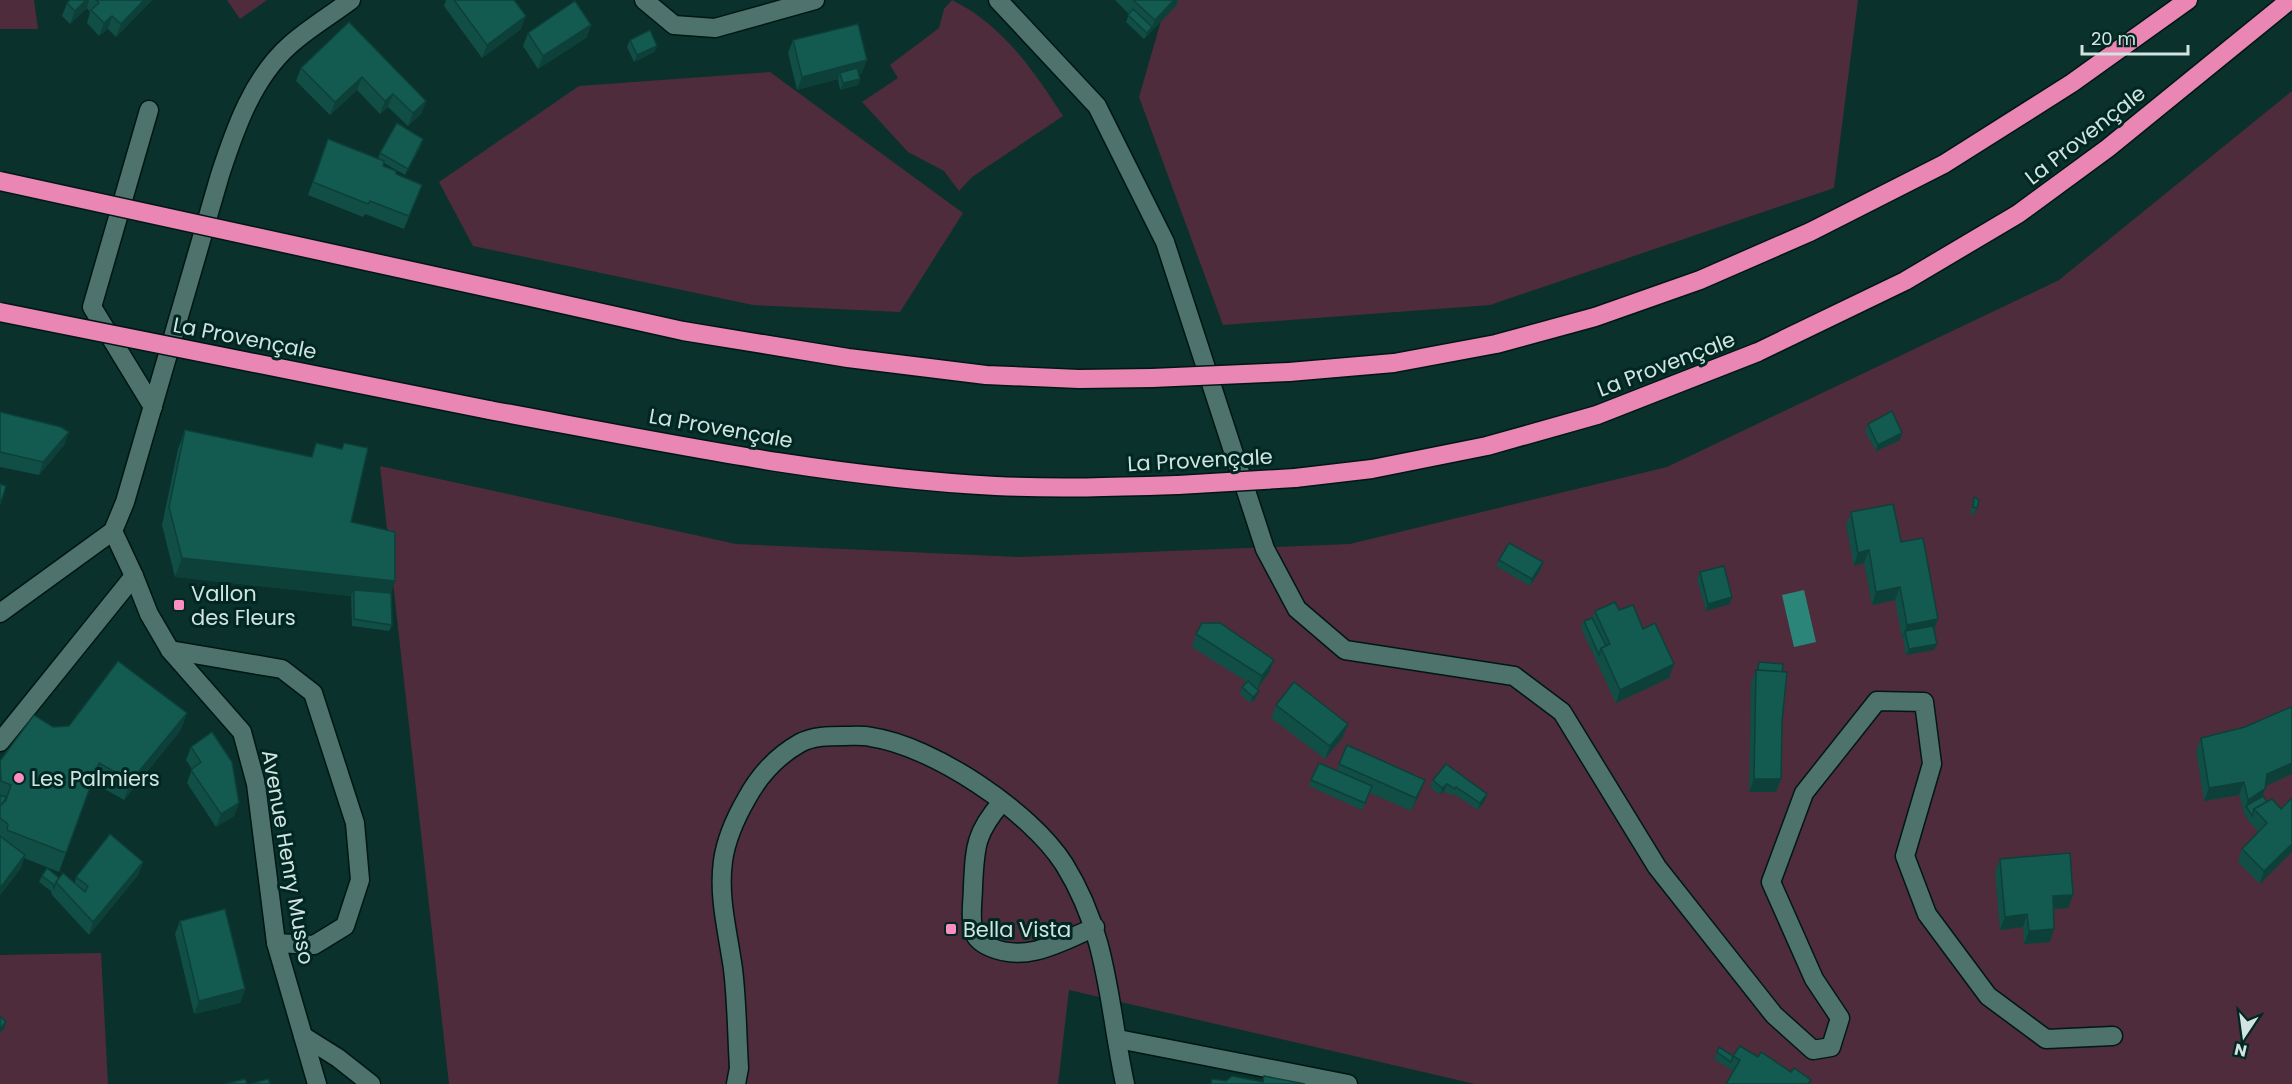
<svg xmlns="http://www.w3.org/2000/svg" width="2292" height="1084" font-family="Poppins,sans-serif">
<rect width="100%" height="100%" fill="#0a312b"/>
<g fill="#4e2c3c">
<polygon points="0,0 34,0 38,29 0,29"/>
<polygon points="227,0 267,0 240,19"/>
<path d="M952,0C1003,25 1033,70 1063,116L972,177L959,191L944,171L908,152L862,102L898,78L890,65L939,28L944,9Z"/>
<polygon points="1167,0 1858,0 1834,188 1490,305 1223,325 1139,97"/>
<polygon points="770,72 963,213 900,312 753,305 473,246 439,182 579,86"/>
<polygon points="2292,91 2292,1084 1475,1084 1069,990 1058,1084 449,1084 380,466 736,544 1019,557 1350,544 1667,467 2059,280"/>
<polygon points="101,953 108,1084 0,1084 0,955"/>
</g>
<polygon fill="#2b8679" points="1804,590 1816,642 1794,647 1782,595"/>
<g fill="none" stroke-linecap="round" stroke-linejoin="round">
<g stroke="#001713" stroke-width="21">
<g id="minor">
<polyline points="644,0 674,25 715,28 815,0"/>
<polyline points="998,0 1097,106 1165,242 1265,549 1297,609 1345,650 1514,676 1562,712 1657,867 1774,1015 1813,1050 1831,1047 1840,1018 1814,979 1771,882 1804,793 1877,701 1924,702 1932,764 1905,856 1927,914 1988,996 2046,1039 2113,1036"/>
<polyline points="149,110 92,307 153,407"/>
<polyline points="113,531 134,576 149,614 170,650 242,732 256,784 276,943 317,1084"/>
<path d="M0,613L113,531L125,502L220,175C235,129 253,77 291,44C309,28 331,15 351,0"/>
<polyline points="170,650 282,669 313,693 355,823 360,880 345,926 314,945 276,943"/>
<polyline points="0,742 134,576"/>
<path d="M1002,802C975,833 975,847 973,886C973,899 970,915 973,928C974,938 981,943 990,947C1026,963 1061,942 1095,927"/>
<polyline points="303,1036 338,1058 371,1084"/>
<polyline points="1118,1039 1348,1084"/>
<path d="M736,1084L739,1068C737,1035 737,1002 733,969C728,933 718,897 723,861C726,839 736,817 747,798C759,776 777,756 800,743C813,736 829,736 844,736C853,736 862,735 871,737C933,746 1030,811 1064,864C1109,936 1108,1005 1125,1084"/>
</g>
</g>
<g stroke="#001713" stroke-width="21">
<g id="highway">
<polyline points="517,294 683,331 848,358 986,375 1079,379 1152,378"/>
<polyline points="1289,372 1394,363 1496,344 1595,317 1700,280 1810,232 1944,164 2072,83 2188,0"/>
<path d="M489,410C657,441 825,477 996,486C1057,489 1117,487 1178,485"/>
<polyline points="1295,478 1372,469 1487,446 1597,415 1758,352 1905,281 2018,214 2108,148 2290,0"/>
</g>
</g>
<use href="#minor" stroke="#4e736c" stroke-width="18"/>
<use href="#highway" stroke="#e986b4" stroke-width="18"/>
<g stroke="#001713" stroke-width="21" stroke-linecap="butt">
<g id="highway-bridge">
<polyline points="0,181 517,294"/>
<polyline points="0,312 489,410"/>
<polyline points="1152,378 1289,372"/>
<polyline points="1178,485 1295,478"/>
</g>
</g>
<use href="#highway-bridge" stroke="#e986b4" stroke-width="18"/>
</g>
<g fill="#104e46">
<polygon points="70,0 152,0 116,37 108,29 99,36 87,23 90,12 87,8 70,24 62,16 67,3"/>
<polygon points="446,0 514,0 521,29 482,58 444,6"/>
<polygon points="1115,0 1178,0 1176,6 1144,39 1126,22 1129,14"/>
<polygon points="349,22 426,101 421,114 408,126 388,107 380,114 357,90 330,115 296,81 301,68"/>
<polygon points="591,25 586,38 538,69 523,46 528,33"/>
<polygon points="630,40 657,46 654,52 634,62 627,47"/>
<polygon points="793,40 862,73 859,74 860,79 858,85 840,90 838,79 797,90 788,53"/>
<polygon points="328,139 378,159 380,153 421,146 405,175 384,163 383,166 396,174 422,185 404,229 365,214 363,217 308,195"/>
<polygon points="0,412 69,432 64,445 39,475 0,467"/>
<polygon points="1868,424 1900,440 1876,451 1865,431"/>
<polygon points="185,430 311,457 316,443 351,522 395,581 391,593 392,625 389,631 352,626 351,596 175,577 162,525 178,449"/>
<polygon points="1974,497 1979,500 1974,515 1970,513"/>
<polygon points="1851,512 1901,542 1938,619 1934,630 1934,650 1906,655 1903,638 1902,638 1895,600 1872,605 1864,563 1854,566 1846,525"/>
<polygon points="1499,560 1543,562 1541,569 1530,586 1496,566"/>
<polygon points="1700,572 1732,597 1730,604 1706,611 1697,579"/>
<polygon points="1619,610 1643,629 1674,664 1669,678 1616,703 1581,628 1584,621 1592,618 1595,611"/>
<polygon points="1196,634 1269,673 1257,689 1254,687 1259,691 1256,698 1250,703 1240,694 1242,687 1247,682 1192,647"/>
<polygon points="1759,662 1782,721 1781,779 1776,792 1749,792 1751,683"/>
<polygon points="1276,705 1343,737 1325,759 1271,718"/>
<polygon points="2292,710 2292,774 2265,786 2263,796 2267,802 2281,809 2292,798 2260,884 2238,862 2242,849 2259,832 2249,822 2244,813 2239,795 2204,801 2196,751 2201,738 2245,727"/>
<polygon points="187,713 180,731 124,800 92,782 59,872 24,858 21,868 0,895 0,761 53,727"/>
<polygon points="1347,745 1420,793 1411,811 1370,793 1362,810 1309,786 1311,780 1337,771"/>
<polygon points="191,747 239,803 234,816 216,827 187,783 192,769 186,760"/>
<polygon points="1433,780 1487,794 1485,801 1478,810 1454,794 1453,796 1444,791 1440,795 1430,787"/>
<polygon points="2000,859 2073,895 2068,908 2054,909 2050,942 2024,944 2023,927 2000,930 1995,872"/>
<polygon points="143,862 138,875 89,935 52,895 51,891 39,882 42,876 59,878 75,882 76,877"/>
<polygon points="180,921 245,989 240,1003 194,1014 175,934"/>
<polygon points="1719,1047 1733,1056 1758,1057 1811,1080 1810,1084 1726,1084 1733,1071 1714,1059"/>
</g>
<g fill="#0d4039">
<polygon points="86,0 89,0 87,8 70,24 75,11"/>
<polygon points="144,0 152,0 116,37 121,24"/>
<polygon points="1174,0 1178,0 1176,6 1144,39 1147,33 1152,27 1155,20"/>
<polygon points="112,16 108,29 99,36 104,23"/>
<polygon points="526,16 521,29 482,58 487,45"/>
<polygon points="591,25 586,38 538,69 543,56"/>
<polygon points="657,46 654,52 634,62 637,55"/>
<polygon points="867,60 862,73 842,78 840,73 838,79 797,90 802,77"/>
<polygon points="362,77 357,90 330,115 335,102"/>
<polygon points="860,79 858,85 840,90 843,83"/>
<polygon points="393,94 388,107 380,114 385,101"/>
<polygon points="426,101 421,114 408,126 413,113"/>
<polygon points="423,139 421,146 405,175"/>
<polygon points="69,432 64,445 39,475 43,462"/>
<polygon points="1902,433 1900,440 1876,451 1878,445"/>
<polygon points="1869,550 1864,563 1854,566 1858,553"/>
<polygon points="182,558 395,581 388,600 354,590 351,596 175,577"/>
<polygon points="1543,562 1541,569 1530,586 1532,579"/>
<polygon points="1900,587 1895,600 1872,605 1876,592"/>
<polygon points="1732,597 1730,604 1706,611 1708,604"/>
<polygon points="1938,619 1933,632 1905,631 1903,638 1902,638 1907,625"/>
<polygon points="1937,644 1934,650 1906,655 1909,649"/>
<polygon points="1274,660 1269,673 1257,689 1262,676"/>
<polygon points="1674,664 1669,678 1616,703 1620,690"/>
<polygon points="1259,691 1256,698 1250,703 1253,697"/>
<polygon points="187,713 180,731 124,800 131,781"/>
<polygon points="1348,724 1343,737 1325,759 1330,746"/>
<polygon points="2292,763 2292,774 2262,788 2267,774"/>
<polygon points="1754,779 1781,779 1776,792 1749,792"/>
<polygon points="1425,780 1420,793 1411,811 1416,798"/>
<polygon points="2244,782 2239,795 2204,801 2209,788"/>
<polygon points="1447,784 1444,791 1440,795 1442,788"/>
<polygon points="2265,789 2260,802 2246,806 2248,800"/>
<polygon points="1487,794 1485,801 1478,810 1480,803"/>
<polygon points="239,803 234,816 216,827 221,814"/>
<polygon points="2292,844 2292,852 2260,884 2264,871"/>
<polygon points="25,855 21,868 0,895 0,888"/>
<polygon points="143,862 138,875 89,935 93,922"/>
<polygon points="2073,895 2068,908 2048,909 2053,896"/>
<polygon points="2027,914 2023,927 2000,930 2005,917"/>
<polygon points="2054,929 2050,942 2024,944 2029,931"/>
<polygon points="245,989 240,1003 194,1014 199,1001"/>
<polygon points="6,1022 4,1029 0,1033 0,1029"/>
</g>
<g fill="#135b51" stroke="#0d4039" stroke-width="1.5">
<polygon points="70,0 86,0 75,11 67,3"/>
<polygon points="96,0 144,0 121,24 112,16 104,23 91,10 99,3"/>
<polygon points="454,0 514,0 526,16 487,45"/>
<polygon points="1133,0 1174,0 1155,20"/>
<polygon points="575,1 591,25 543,56 528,33"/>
<polygon points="1133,9 1152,27 1147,33 1128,15"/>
<polygon points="349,22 426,101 413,113 393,94 385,101 362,77 335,102 301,68"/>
<polygon points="858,24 867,60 802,77 793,40"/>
<polygon points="650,30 657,46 637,55 630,40"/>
<polygon points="857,68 860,79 843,83 840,73"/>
<polygon points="397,123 423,139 408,169 380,153"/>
<polygon points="328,139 384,161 383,166 396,171 396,174 422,185 409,216 370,201 368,204 313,182"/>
<polygon points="1892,411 1902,433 1878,445 1868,424"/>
<polygon points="0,412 61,427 69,432 43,462 0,452"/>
<polygon points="185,430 312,457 316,443 342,449 344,443 368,448 351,522 395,532 395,581 182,558 169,507"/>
<polygon points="0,484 6,486 0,505"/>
<polygon points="1974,497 1979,500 1977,508 1973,507"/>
<polygon points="1893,504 1901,542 1923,538 1938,619 1907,625 1900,587 1876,592 1869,550 1858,553 1851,512"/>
<polygon points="1509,543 1543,562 1532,579 1499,560"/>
<polygon points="1724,566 1732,597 1708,604 1700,572"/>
<polygon points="354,590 391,593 392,625 354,619"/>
<polygon points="1615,602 1619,610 1633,605 1643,629 1655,623 1674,664 1620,690 1601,648 1610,644 1595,611"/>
<polygon points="1592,618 1606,646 1601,648 1599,655 1584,621"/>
<polygon points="1202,623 1220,623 1274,660 1262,676 1196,634"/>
<polygon points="1933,626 1937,644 1909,649 1905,631"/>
<polygon points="118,661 187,713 131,781 99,763 66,853 7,830 8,824 0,818 0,806 6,800 11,785 1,781 0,761 34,715 53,727 69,726"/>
<polygon points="1759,662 1783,664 1782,672 1758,670"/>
<polygon points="1756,670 1787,672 1782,721 1781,779 1754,779"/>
<polygon points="1248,681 1259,691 1253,697 1242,687"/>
<polygon points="1294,682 1348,724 1330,746 1276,705"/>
<polygon points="2291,707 2292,710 2292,763 2267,774 2265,789 2248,800 2244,782 2209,788 2201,738 2245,727"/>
<polygon points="212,732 232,762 239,803 221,814 191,770 201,762 191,747"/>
<polygon points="1347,745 1425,780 1416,798 1339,764"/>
<polygon points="1319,763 1372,786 1365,803 1311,780"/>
<polygon points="1446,764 1487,794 1480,803 1456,787 1455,789 1447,784 1442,788 1433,780"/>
<polygon points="0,795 6,797 5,800 0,806"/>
<polygon points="2263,796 2267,802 2254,809 2252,816 2246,806"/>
<polygon points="2292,798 2292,844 2264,871 2242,849 2267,823 2254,809 2272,799 2281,809"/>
<polygon points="110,834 143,862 93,922 56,882 63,873 85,892 88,886 76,877"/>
<polygon points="0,836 25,855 0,888"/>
<polygon points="2070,853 2073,895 2053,896 2054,929 2029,931 2027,914 2005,917 2000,859"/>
<polygon points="47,868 59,878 56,882 54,888 53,884 42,876"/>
<polygon points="225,909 245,989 199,1001 180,921"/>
<polygon points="0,1016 6,1022 0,1029"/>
<polygon points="1740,1046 1758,1057 1761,1052 1791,1072 1794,1068 1811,1080 1808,1084 1726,1084 1740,1060 1733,1056"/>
<polygon points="1719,1047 1733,1056 1731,1062 1717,1052"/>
<polygon points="1232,1076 1263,1082 1264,1076 1305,1084 1211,1084 1212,1079 1226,1081"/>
<polygon points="245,1079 247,1084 225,1084"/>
<polygon points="268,1079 270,1084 250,1084"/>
</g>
<g fill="#fc8fc2" stroke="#002722" stroke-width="2">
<rect x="173" y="599" width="12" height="12" rx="3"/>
<circle cx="19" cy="778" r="6"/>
<rect x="945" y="923" width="12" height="12" rx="3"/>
</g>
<g text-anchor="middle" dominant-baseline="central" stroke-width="6" stroke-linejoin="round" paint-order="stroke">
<g font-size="21" fill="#d1e4e0" stroke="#002722">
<text transform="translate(2085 135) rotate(-38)">La Provençale</text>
<text transform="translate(245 338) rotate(11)">La Provençale</text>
<text transform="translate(1666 364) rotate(-21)">La Provençale</text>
<text transform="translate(721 428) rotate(10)">La Provençale</text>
<text transform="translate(1200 460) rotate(-3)">La Provençale</text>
<text transform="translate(288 857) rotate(80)">Avenue Henry Musso</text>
</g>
<g font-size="21" fill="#d1e4e0" stroke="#002722" text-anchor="start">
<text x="191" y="593">Vallon<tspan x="191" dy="24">des Fleurs</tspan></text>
<text x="31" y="778">Les Palmiers</text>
<text x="963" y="929">Bella Vista</text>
</g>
</g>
<g transform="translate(2244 1036) rotate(193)" stroke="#002722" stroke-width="4.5" paint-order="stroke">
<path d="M0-4.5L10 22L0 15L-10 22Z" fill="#d1e4e0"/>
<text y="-9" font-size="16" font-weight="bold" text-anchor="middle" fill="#d1e4e0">N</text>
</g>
<path d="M2082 45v9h106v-9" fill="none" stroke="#d1e4e0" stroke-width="3"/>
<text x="2091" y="45" font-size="18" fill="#d1e4e0" stroke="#002722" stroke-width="4.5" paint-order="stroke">20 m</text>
</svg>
